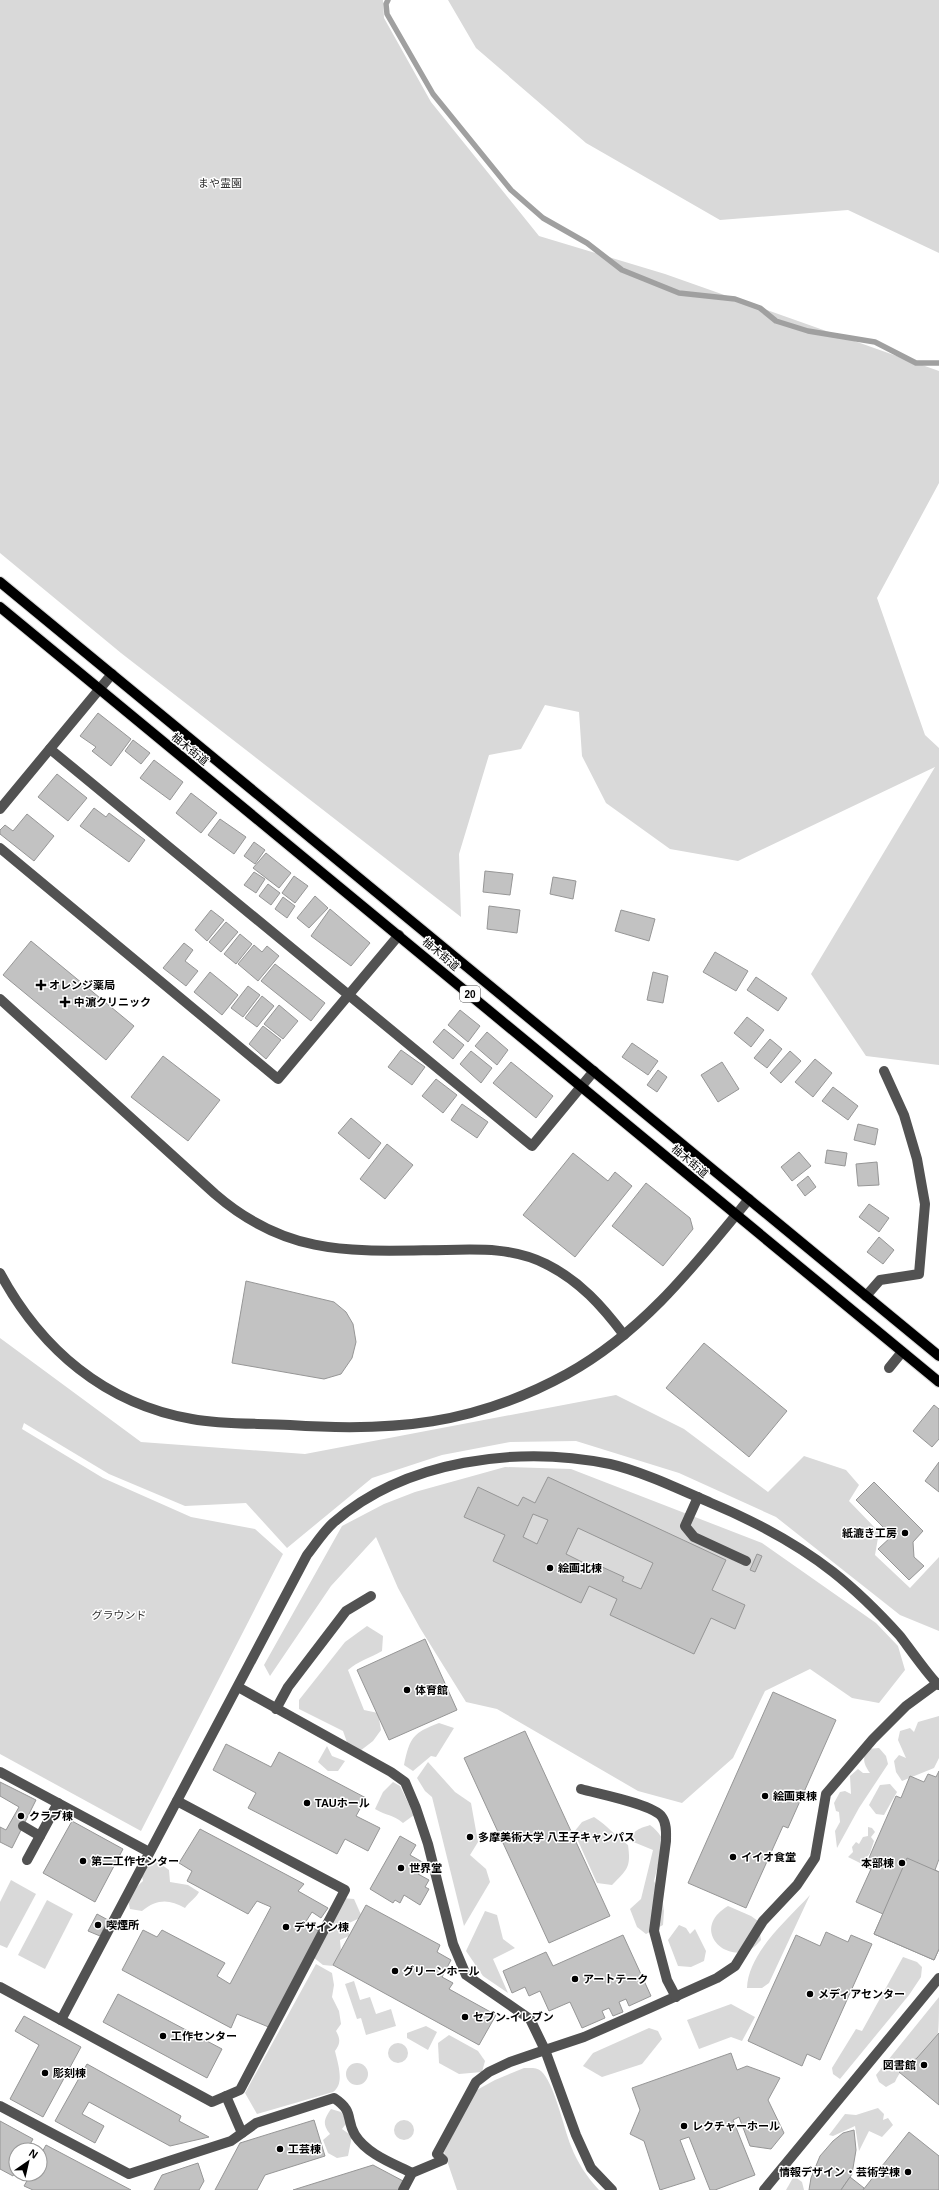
<svg xmlns="http://www.w3.org/2000/svg" width="939" height="2190" font-family="Arial,'Noto Sans JP',sans-serif">
<rect width="100%" height="100%" fill="#fff"/>
<g fill="#d9d9d9">
<polygon points="0,0 383,0 384,18 431,102 539,236 665,274 939,371 939,483 877,598 925,735 939,748 939,1065 866,1056 811,974 935,767 738,861 670,849 606,803 582,756 579,712 545,705 521,749 489,755 459,854 461,917 121,653 0,553"/>
<polygon points="448,0 939,0 939,253 848,210 720,220 586,143 476,48"/>
<polygon points="0,1338 141,1442 305,1454 616,1395 684,1429 768,1492 804,1456 846,1470 859,1485 849,1501 879,1532 875,1555 910,1588 939,1557 939,1631 900,1615 776,1517 679,1473 576,1441 510,1442 442,1455 372,1478 287,1548 246,1503 185,1506 109,1474 24,1423 22,1429 103,1478 191,1517 255,1529 283,1554 141,1831 0,1754"/>
<polygon points="505,1467 571,1469 762,1543 876,1623 898,1646 905,1670 879,1703 852,1698 810,1669 765,1691 733,1758 682,1803 638,1791 497,1709 466,1702 420,1628 398,1588 376,1537 331,1586 270,1676 264,1665 342,1526 384,1504 415,1492"/>
<path d="M367,1626L383,1636L382,1651C370,1658 358,1661 348,1670L364,1710L378,1713L381,1730L373,1741L360,1751L349,1748L343,1731L299,1709V1700L345,1642Z"/>
<polygon points="939,1716 939,1758 934,1768 902,1781 896,1772 894,1761 899,1755 906,1758 898,1740 900,1731 910,1728 914,1732 918,1722"/>
<path d="M439,1723L454,1728L436,1757L431,1756L413,1771L404,1765C410,1737 413,1733 439,1723Z"/>
<polygon points="327,1746 332,1756 345,1761 338,1771 328,1771 318,1762"/>
<path d="M879,1748L886,1756L888,1764L859,1808L837,1848L835,1831L840,1822L839,1812L836,1811L834,1803L840,1792L845,1791L851,1794L850,1776L858,1769L863,1773H870C864,1764 862,1760 867,1749Z"/>
<polygon points="428,1762 455,1792 471,1803 478,1842 470,1855 486,1869 490,1882 464,1926 432,1797 425,1791 417,1778"/>
<path d="M393,1782L400,1786L414,1815L403,1823C392,1814 387,1816 375,1809L383,1792Z"/>
<polygon points="890,1784 897,1792 884,1815 876,1814 869,1805 880,1785"/>
<path d="M594,1817C607,1825 615,1836 628,1845C631,1867 628,1869 612,1885L597,1883L574,1832L582,1822Z"/>
<path d="M650,1825C659,1831 663,1841 670,1849L659,1861L654,1881L662,1898L664,1911L663,1925L646,1934L637,1927L630,1909L641,1899L653,1850L631,1841C634,1828 640,1829 650,1825Z"/>
<polygon points="868,1827 872,1828 875,1832 871,1837 874,1841 870,1853 862,1864 848,1857 853,1852 852,1847 856,1842 859,1844 863,1837 868,1836"/>
<path d="M158,1862L169,1870L170,1882L188,1885L199,1892C195,1899 190,1901 185,1908C169,1899 157,1899 142,1911L130,1909L127,1896L143,1881L141,1872L147,1864Z"/>
<polygon points="11,1880 36,1894 7,1948 0,1945 0,1902"/>
<path d="M810,1895L769,1983L762,1988H747C748,1953 787,1920 810,1895Z"/>
<polygon points="342,1898 354,1899 362,1917 349,1923 349,1936 340,1940 341,1952 333,1966 323,1965 313,1957 319,1944 327,1935 326,1928 334,1921"/>
<polygon points="47,1900 73,1914 45,1969 18,1955"/>
<path d="M728,1906L751,1916L758,1921L761,1940C758,1943 754,1948 749,1950C723,1962 691,1928 728,1906Z"/>
<polygon points="485,1911 497,1915 503,1939 515,1948 493,1959 508,1993 483,1976 466,1951"/>
<polygon points="679,1925 686,1928 690,1934 695,1929 706,1951 704,1961 691,1967 678,1966 668,1940"/>
<polygon points="903,1957 917,1962 922,1967 921,1977 909,1995 840,2079 833,2074 832,2068 856,2029 862,2031"/>
<path d="M316,1964L332,1973L334,1985L332,1997L339,2011L341,2024L336,2031C341,2040 340,2044 335,2051C338,2064 345,2084 333,2092L257,2114L245,2093Z"/>
<polygon points="354,1981 360,2000 370,1997 376,2014 391,2009 396,2026 366,2035 361,2018 357,2019 345,1984"/>
<path d="M939,1997C939,2007 939,2025 938,2034C929,2055 903,2062 895,2082L886,2087L879,2082L876,2075Z"/>
<polygon points="731,2004 755,2017 742,2041 731,2037 699,2049 687,2020"/>
<polygon points="426,2026 437,2032 428,2050 407,2038 407,2033"/>
<polygon points="649,2028 658,2031 662,2039 642,2064 602,2077 583,2066 593,2053"/>
<polygon points="449,2035 478,2051 485,2061 482,2072 459,2074 439,2063 438,2043"/>
<circle cx="398" cy="2053" r="10"/>
<circle cx="357" cy="2074" r="11"/>
<path d="M524,2068C529,2068 537,2067 541,2071C554,2082 564,2129 571,2146C577,2162 587,2177 599,2190H457L444,2152L475,2091L495,2080Z"/>
<polygon points="878,2108 884,2114 883,2120 888,2118 893,2125 882,2137 869,2131 859,2151 855,2126 833,2136 829,2135 845,2114 856,2115"/>
<path d="M331,2109L341,2112L348,2121L342,2129L352,2136L348,2156L337,2158L328,2153L323,2140L330,2134C322,2124 324,2119 331,2109Z"/>
<circle cx="404" cy="2130" r="10"/>
<polygon points="794,2176 802,2182 804,2190 786,2190"/>
</g>
<g fill="none" stroke-linecap="round" stroke-linejoin="round">
<polyline stroke="#a0a0a0" stroke-width="5.5" points="388,0 386,4 387,14 433,94 511,190 543,218 587,243 622,270 679,293 735,299 760,308 776,321 808,331 875,342 916,363 939,363"/>
</g>
<g fill="#c2c2c2" stroke="#969696" fill-rule="evenodd">
<polygon points="98,713 131,739 111,766 92,751 96,747 80,736"/>
<polygon points="133,740 150,753 141,764 125,751"/>
<polygon points="154,760 183,782 170,800 140,778"/>
<polygon points="57,774 87,798 68,821 38,797"/>
<polygon points="191,793 217,813 201,833 176,813"/>
<polygon points="94,808 106,817 109,813 145,840 129,862 80,826"/>
<polygon points="27,814 54,836 34,861 0,834 0,830 5,825 13,831"/>
<polygon points="220,819 246,837 234,854 208,835"/>
<polygon points="254,842 265,850 255,864 244,856"/>
<polygon points="266,853 291,873 279,888 253,868"/>
<polygon points="485,871 513,874 510,895 483,892"/>
<polygon points="254,872 265,879 256,893 244,885"/>
<polygon points="294,876 308,886 295,903 282,893"/>
<polygon points="553,877 576,881 573,899 550,894"/>
<polygon points="268,884 280,893 271,905 259,896"/>
<polygon points="315,896 328,908 309,928 297,918"/>
<polygon points="283,897 295,906 287,918 275,909"/>
<polygon points="489,906 520,910 517,933 487,929"/>
<polygon points="330,909 370,943 351,966 311,936"/>
<polygon points="211,910 224,920 207,941 195,930"/>
<polygon points="621,910 655,919 649,941 615,931"/>
<polygon points="226,922 238,932 221,952 209,942"/>
<polygon points="240,934 252,944 236,964 224,954"/>
<polygon points="31,941 134,1026 106,1060 3,975"/>
<polygon points="184,943 193,950 185,961 198,971 186,986 163,968"/>
<polygon points="254,945 262,952 267,946 279,956 258,981 238,964"/>
<polygon points="715,952 748,971 736,991 703,972"/>
<polygon points="275,964 325,1003 311,1021 261,981"/>
<polygon points="210,972 238,995 222,1015 194,992"/>
<polygon points="653,972 668,976 663,1003 647,1000"/>
<polygon points="756,977 787,998 778,1011 747,990"/>
<polygon points="248,986 260,995 243,1017 231,1008"/>
<polygon points="262,996 274,1006 257,1027 245,1018"/>
<polygon points="279,1005 298,1021 283,1039 264,1024"/>
<polygon points="460,1010 480,1026 468,1042 448,1025"/>
<polygon points="747,1017 764,1030 751,1047 734,1033"/>
<polygon points="263,1026 281,1040 266,1059 249,1044"/>
<polygon points="444,1029 464,1045 453,1059 433,1042"/>
<polygon points="487,1032 508,1050 497,1065 475,1046"/>
<polygon points="770,1039 782,1049 767,1068 754,1058"/>
<polygon points="632,1043 658,1061 648,1075 622,1057"/>
<polygon points="401,1050 425,1067 412,1085 388,1067"/>
<polygon points="471,1051 492,1068 481,1083 460,1064"/>
<polygon points="790,1051 801,1061 781,1083 770,1073"/>
<polygon points="163,1056 220,1100 188,1141 131,1097"/>
<polygon points="815,1059 832,1073 813,1097 795,1082"/>
<polygon points="511,1062 553,1096 536,1118 493,1083"/>
<polygon points="722,1062 739,1089 718,1102 701,1075"/>
<polygon points="658,1070 667,1077 657,1092 647,1085"/>
<polygon points="436,1079 457,1095 443,1113 422,1096"/>
<polygon points="833,1087 858,1106 848,1120 822,1101"/>
<polygon points="462,1104 488,1122 477,1138 451,1120"/>
<polygon points="351,1118 381,1143 369,1159 338,1133"/>
<polygon points="858,1124 878,1129 875,1145 854,1140"/>
<polygon points="387,1144 413,1165 385,1199 360,1179"/>
<polygon points="827,1150 847,1153 845,1166 825,1163"/>
<polygon points="799,1152 811,1166 792,1181 781,1167"/>
<polygon points="573,1153 608,1181 615,1172 632,1186 575,1257 523,1215"/>
<polygon points="877,1162 879,1185 858,1186 856,1164"/>
<polygon points="808,1176 816,1187 805,1196 797,1185"/>
<polygon points="646,1183 690,1218 693,1229 663,1266 612,1226"/>
<polygon points="869,1204 889,1218 879,1232 859,1217"/>
<polygon points="879,1237 894,1250 883,1264 867,1252"/>
<polygon points="246,1281 334,1302 346,1312 353,1324 356,1342 352,1358 341,1374 324,1379 232,1363"/>
<polygon points="704,1343 787,1411 749,1457 666,1388"/>
<polygon points="934,1405 939,1409 939,1439 932,1447 913,1431"/>
<polygon points="939,1462 939,1492 925,1481"/>
<path d="M548,1477L726,1560L712,1590L745,1605L735,1629L711,1618L694,1654L610,1615L617,1599L589,1586L581,1603L493,1561L505,1535L464,1517L478,1487L518,1506L523,1497L535,1503ZM533,1514L548,1520L537,1544L523,1537ZM578,1528L653,1563L641,1589L622,1581L624,1577L600,1566L598,1570L566,1554Z"/>
<polygon points="874,1482 923,1531 913,1542 914,1557 924,1566 909,1580 878,1549 892,1536 856,1500"/>
<polygon points="757,1554 762,1556 755,1572 750,1570"/>
<polygon points="425,1639 457,1710 389,1740 357,1670"/>
<polygon points="773,1692 836,1720 788,1828 783,1826 746,1908 688,1883"/>
<polygon points="525,1731 610,1916 549,1943 464,1758"/>
<polygon points="226,1744 271,1767 279,1752 366,1798 356,1816 380,1828 368,1851 345,1839 337,1854 248,1808 256,1793 213,1770"/>
<polygon points="939,1771 939,1859 935,1870 939,1872 939,1949 934,1960 874,1934 883,1914 856,1902 871,1869 865,1867 896,1796 901,1798 910,1776 924,1782 928,1774 936,1777"/>
<polygon points="0,1782 36,1800 12,1848 0,1842 0,1827 6,1830 19,1807 0,1796"/>
<polygon points="72,1821 123,1849 95,1902 43,1873"/>
<polygon points="200,1829 304,1884 298,1891 328,1908 321,1918 312,1912 305,1923 322,1933 271,2028 237,2014 231,2028 122,1970 143,1930 157,1937 162,1930 225,1963 217,1976 230,1984 271,1907 257,1901 248,1914 187,1881 192,1871 179,1863"/>
<polygon points="400,1836 416,1845 410,1855 424,1863 418,1874 429,1880 425,1887 429,1889 420,1905 404,1895 400,1903 395,1900 393,1903 370,1889"/>
<polygon points="907,1858 939,1872 939,1949 934,1960 874,1934"/>
<polygon points="366,1905 440,1945 437,1952 451,1960 442,1977 453,1983 449,1989 496,2015 479,2045 333,1965"/>
<polygon points="97,1914 108,1920 100,1936 88,1931"/>
<polygon points="826,1932 848,1942 851,1935 872,1944 820,2060 807,2054 802,2066 748,2041 796,1935 820,1946"/>
<polygon points="623,1935 651,1996 629,2006 626,1999 619,2002 623,2012 613,2016 609,2008 602,2011 605,2018 582,2028 570,2002 549,2011 540,1991 529,1996 525,1987 512,1993 503,1971 546,1952 553,1966"/>
<polygon points="118,1994 222,2049 207,2078 103,2022"/>
<polygon points="24,2016 81,2047 43,2117 10,2099 39,2045 15,2031"/>
<polygon points="939,2033 939,2105 899,2072 917,2058"/>
<polygon points="731,2053 737,2070 747,2066 780,2078 768,2100 784,2133 771,2149 750,2146 739,2117 733,2120 755,2175 715,2190 710,2190 689,2137 680,2140 695,2179 660,2190 644,2141 630,2134 640,2110 632,2088"/>
<polygon points="87,2064 181,2116 179,2121 209,2137 170,2146 89,2102 82,2114 104,2126 95,2143 55,2121"/>
<polygon points="314,2120 325,2156 265,2175 257,2190 215,2190 240,2143"/>
<polygon points="0,2121 33,2139 27,2150 16,2150 16,2169 13,2176 0,2169"/>
<polygon points="854,2130 856,2150 852,2174 841,2190 809,2190 811,2178 820,2156 833,2141 843,2133"/>
<polygon points="909,2132 939,2156 939,2190 863,2190"/>
<polygon points="46,2145 131,2190 33,2190 24,2186 31,2174 40,2174 40,2156"/>
<polygon points="198,2163 204,2181 199,2190 154,2190 162,2175"/>
<polygon points="373,2165 405,2182 401,2190 293,2190"/>
<polygon points="850,2177 864,2188 863,2190 841,2190"/>
</g>
<g fill="none" stroke-linecap="round" stroke-linejoin="round">
<g stroke="#dbdbdb" stroke-width="12">
<g id="major">
<polyline points="0,582 939,1356"/>
<polyline points="0,607 939,1382"/>
</g>
</g>
<g stroke="#525252" stroke-width="10">
<polyline points="50,749 532,1146 594,1071"/>
<polyline points="0,809 112,674"/>
<polyline points="0,848 278,1079 399,935"/>
<path d="M0,999L215,1194C289,1258 354,1251 446,1250C481,1249 514,1248 546,1264C580,1281 602,1306 624,1335"/>
<path d="M0,1273C41,1349 105,1404 192,1419C224,1425 257,1423 290,1425C393,1432 474,1425 567,1374C643,1332 695,1265 749,1199"/>
<polyline points="866,1296 880,1280 919,1274 925,1204 917,1159 904,1115 884,1071"/>
<polyline points="889,1368 902,1352"/>
<polyline points="698,1497 685,1526 694,1537 746,1561"/>
<polyline points="238,1687 391,1772 405,1782 416,1808 428,1844 453,1944 466,1975 530,2019 545,2050 584,2037 650,2008 717,1978 735,1966 763,1921 797,1885 815,1858 826,1794 873,1739 906,1706 936,1684"/>
<polyline points="276,1709 288,1687 346,1611 371,1596"/>
<polyline points="0,1772 149,1852"/>
<path d="M581,1789C598,1794 653,1804 662,1817C667,1824 666,1834 666,1841L654,1931L667,1980L676,1997"/>
<polyline points="23,1826 40,1836"/>
<polyline points="27,1860 58,1803"/>
<polyline points="0,1987 212,2102 240,2090 345,1890 177,1801"/>
<path d="M61,2020L307,1555C315,1545 323,1532 333,1523C405,1460 518,1445 610,1464C641,1471 681,1490 711,1503C754,1521 796,1543 833,1572C857,1591 880,1614 900,1636C907,1645 933,1682 939,1685"/>
<polyline points="226,2096 242,2133"/>
<path d="M0,2106L129,2174L231,2141L256,2123L334,2098C355,2112 345,2118 355,2135C367,2154 392,2163 412,2173"/>
<polyline points="403,2190 412,2173 443,2160 437,2154 476,2082 489,2072 510,2062 545,2050 576,2135 591,2168 612,2190"/>
<polyline points="764,2190 939,1978"/>
</g>
<use href="#major" stroke="#000" stroke-width="10"/>
</g>
<g fill="#000" stroke="#fff" stroke-width="1.5">
<path d="M39 979h4v4h4v4h-4v4h-4v-4h-4v-4h4z"/>
<path d="M63 996h4v4h4v4h-4v4h-4v-4h-4v-4h4z"/>
<circle cx="905" cy="1533" r="4"/>
<circle cx="550" cy="1568" r="4"/>
<circle cx="407" cy="1690" r="4"/>
<circle cx="765" cy="1796" r="4"/>
<circle cx="307" cy="1803" r="4"/>
<circle cx="21" cy="1816" r="4"/>
<circle cx="470" cy="1837" r="4"/>
<circle cx="733" cy="1857" r="4"/>
<circle cx="83" cy="1861" r="4"/>
<circle cx="902" cy="1863" r="4"/>
<circle cx="401" cy="1868" r="4"/>
<circle cx="98" cy="1925" r="4"/>
<circle cx="286" cy="1927" r="4"/>
<circle cx="395" cy="1971" r="4"/>
<circle cx="575" cy="1979" r="4"/>
<circle cx="810" cy="1994" r="4"/>
<circle cx="465" cy="2017" r="4"/>
<circle cx="163" cy="2036" r="4"/>
<circle cx="924" cy="2065" r="4"/>
<circle cx="45" cy="2073" r="4"/>
<circle cx="684" cy="2126" r="4"/>
<circle cx="280" cy="2149" r="4"/>
<circle cx="908" cy="2172" r="4"/>
</g>
<g text-anchor="middle" dominant-baseline="central" stroke-width="3" stroke-linejoin="round" paint-order="stroke">
<rect fill="#fff" stroke="#4c4c4c" stroke-width="1" x="460" y="986" width="20" height="16" rx="3"/>
<g font-size="10" font-weight="bold" fill="#000">
<text x="470" y="994">20</text>
</g>
<g font-size="11" fill="#303030" stroke="#fff">
<text x="220" y="183">まや霊園</text>
<text x="119" y="1615">グラウンド</text>
</g>
<g font-size="11" fill="#000" stroke="#fff">
<text transform="translate(190 749) rotate(39)">柚木街道</text>
<text transform="translate(441 954) rotate(40)">柚木街道</text>
<text transform="translate(690 1161) rotate(40)">柚木街道</text>
</g>
<g font-size="11" font-weight="bold" fill="#000" stroke="#fff" text-anchor="start">
<text x="49" y="985">オレンジ薬局</text>
<text x="74" y="1002">中濵クリニック</text>
<text x="897" y="1533" text-anchor="end">紙漉き工房</text>
<text x="558" y="1568">絵画北棟</text>
<text x="415" y="1690">体育館</text>
<text x="773" y="1796">絵画東棟</text>
<text x="315" y="1803">TAUホール</text>
<text x="29" y="1816">クラブ棟</text>
<text x="478" y="1837">多摩美術大学 八王子キャンパス</text>
<text x="741" y="1857">イイオ食堂</text>
<text x="91" y="1861">第二工作センター</text>
<text x="894" y="1863" text-anchor="end">本部棟</text>
<text x="409" y="1868">世界堂</text>
<text x="106" y="1925">喫煙所</text>
<text x="294" y="1927">デザイン棟</text>
<text x="403" y="1971">グリーンホール</text>
<text x="583" y="1979">アートテーク</text>
<text x="818" y="1994">メディアセンター</text>
<text x="473" y="2017">セブン-イレブン</text>
<text x="171" y="2036">工作センター</text>
<text x="916" y="2065" text-anchor="end">図書館</text>
<text x="53" y="2073">彫刻棟</text>
<text x="692" y="2126">レクチャーホール</text>
<text x="288" y="2149">工芸棟</text>
<text x="900" y="2172" text-anchor="end">情報デザイン・芸術学棟</text>
</g>
</g>
<g transform="translate(28 2162) rotate(34)"><circle r="19" fill="#ffffff" stroke="#999999"/>
<path d="M0-3L7 15L0 10L-7 15Z" fill="#000000"/>
<text y="-6" font-size="11" font-weight="bold" text-anchor="middle" fill="#000000">N</text>
</g>
</svg>
